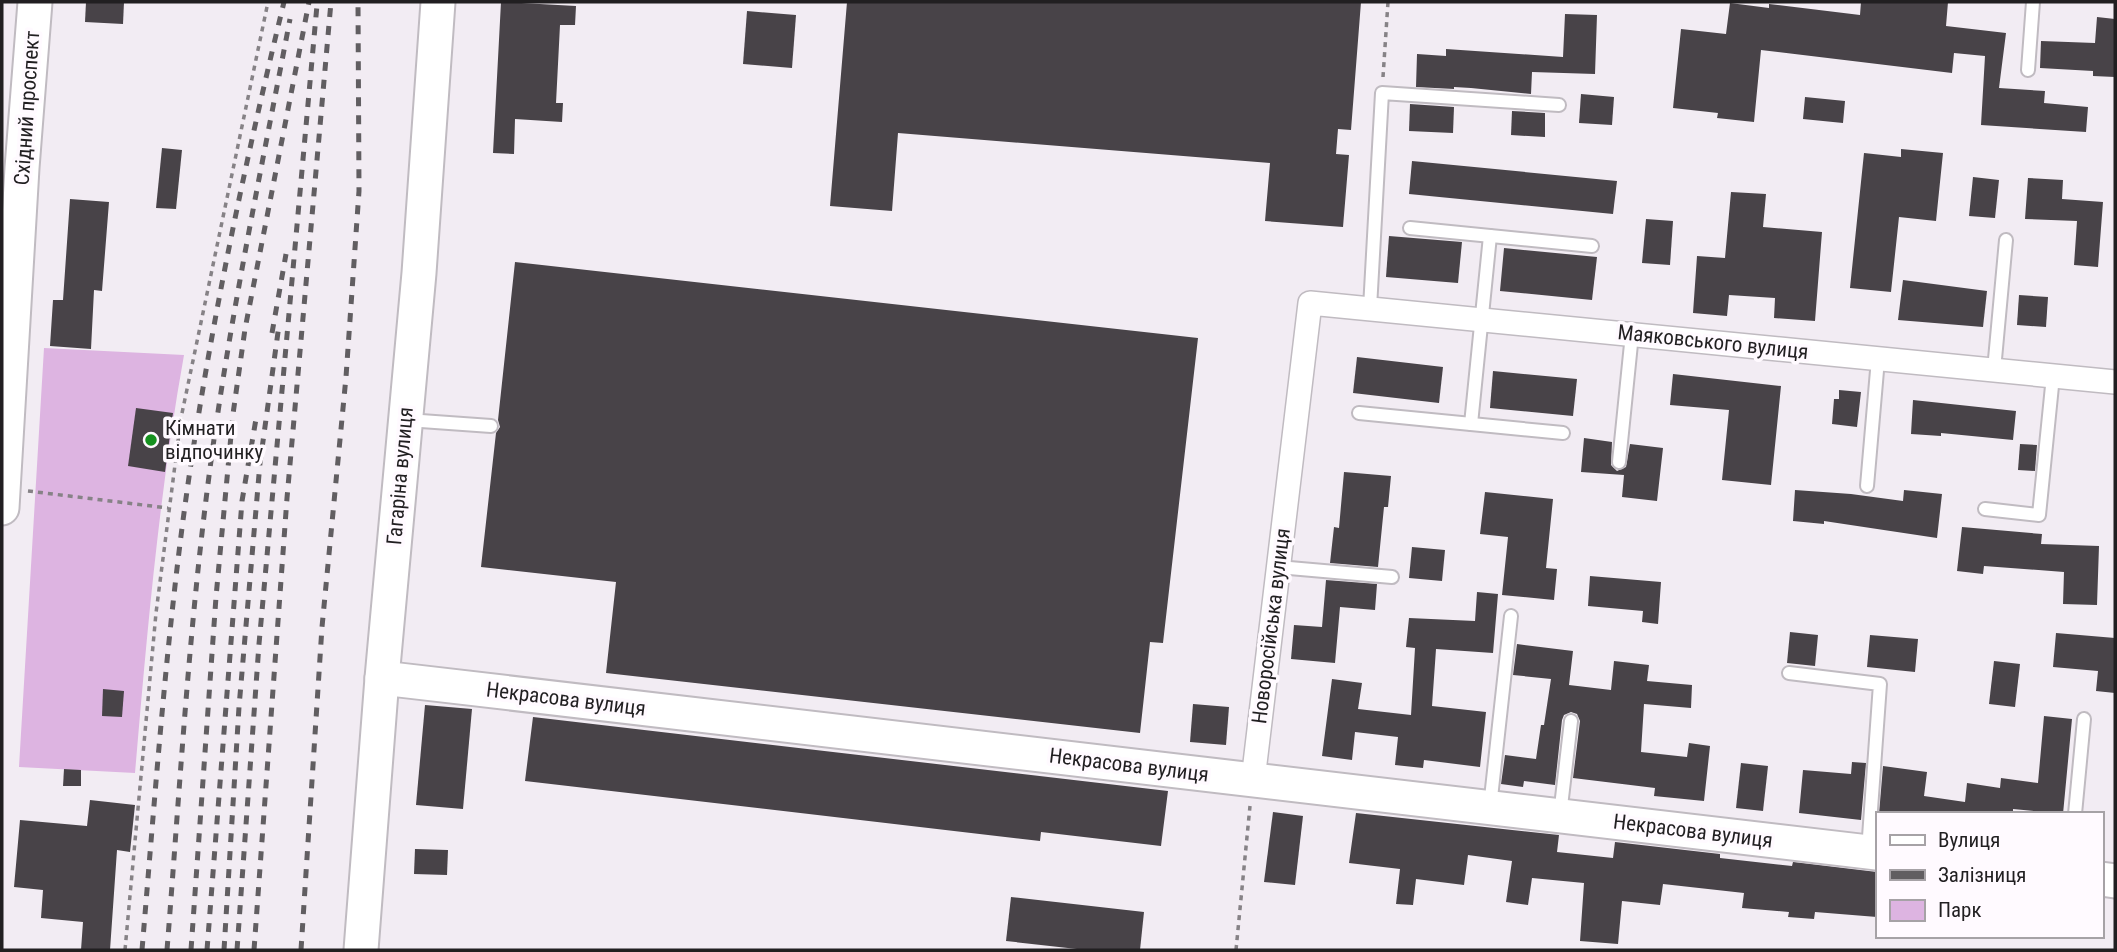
<svg xmlns="http://www.w3.org/2000/svg" width="2117" height="952" font-family="'Roboto Condensed',sans-serif">
<rect width="100%" height="100%" fill="#f2ecf3"/>
<path fill="#ddb4e1" d="M44,348L184,355C159,494 147,633 135,773L19,767Z"/>
<g fill="#484348">
<polygon points="86,2 124,2 123,24 85,22"/>
<polygon points="501,2 576,6 575,25 560,25 556,103 563,103 562,122 515,119 514,154 493,153"/>
<polygon points="847,2 1361,2 1351,130 1338,129 1336,154 1349,155 1343,227 1265,221 1270,163 898,133 892,211 830,206"/>
<polygon points="1861,2 1948,2 1946,26 2006,33 1999,88 2045,91 2044,103 2088,107 2086,132 1981,125 1985,56 1954,53 1952,73 1761,50 1754,122 1717,118 1718,113 1673,108 1681,29 1726,34 1730,3 1769,8 1769,4 1860,15"/>
<polygon points="747,11 796,15 792,68 743,64"/>
<polygon points="1565,14 1597,15 1595,74 1532,72 1531,94 1471,88 1454,87 1454,89 1416,87 1417,54 1446,56 1446,49 1563,57"/>
<polygon points="2097,17 2115,19 2115,77 2093,76 2093,71 2040,68 2041,41 2095,43"/>
<polygon points="1581,94 1614,97 1612,125 1579,123"/>
<polygon points="1805,97 1845,101 1843,123 1803,119"/>
<polygon points="1410,104 1454,107 1453,133 1409,131"/>
<polygon points="1512,111 1545,113 1545,137 1511,135"/>
<polygon points="162,148 182,150 176,209 156,208"/>
<polygon points="1901,149 1943,153 1936,221 1899,217 1891,292 1850,288 1864,153 1901,157"/>
<polygon points="1412,161 1617,181 1613,214 1409,194"/>
<polygon points="1973,177 1999,180 1995,218 1969,216"/>
<polygon points="2028,178 2063,180 2062,199 2103,202 2098,267 2074,265 2077,221 2025,219"/>
<polygon points="1731,192 1766,194 1763,227 1822,232 1815,321 1774,318 1775,298 1729,295 1727,316 1693,313 1697,256 1725,258"/>
<polygon points="70,199 109,202 102,291 94,290 91,349 50,346 53,300 63,300"/>
<polygon points="1646,219 1673,221 1670,265 1642,263"/>
<polygon points="1389,236 1462,242 1458,283 1386,277"/>
<polygon points="1504,248 1597,257 1592,300 1500,291"/>
<polygon points="515,262 1198,338 1163,643 1150,642 1140,733 606,673 616,582 481,567 496,433 500,427 498,420"/>
<polygon points="1903,280 1987,291 1983,327 1898,320"/>
<polygon points="2019,295 2048,297 2046,327 2017,325"/>
<polygon points="1357,357 1443,367 1439,403 1353,393"/>
<polygon points="1493,371 1577,379 1573,416 1490,408"/>
<polygon points="1673,374 1781,386 1771,485 1722,480 1729,410 1670,405"/>
<polygon points="1839,390 1861,392 1857,427 1832,424 1834,399 1839,399"/>
<polygon points="1913,400 2016,411 2013,440 1941,433 1941,436 1911,434"/>
<polygon points="136,408 173,413 165,472 128,466"/>
<polygon points="1584,438 1612,442 1611,465 1617,471 1626,467 1630,444 1663,448 1657,501 1622,497 1624,475 1581,472"/>
<polygon points="2020,444 2037,445 2035,471 2018,470"/>
<polygon points="1344,472 1391,476 1388,507 1384,507 1378,567 1330,563 1334,527 1339,528"/>
<polygon points="1795,490 1851,494 1903,501 1904,490 1942,494 1937,538 1824,521 1824,524 1793,521"/>
<polygon points="1485,492 1553,499 1546,568 1557,569 1554,600 1502,595 1508,537 1480,534"/>
<polygon points="1962,527 2042,534 2041,544 2099,546 2097,605 2063,604 2064,572 1984,566 1983,574 1957,571"/>
<polygon points="1412,547 1445,550 1442,581 1409,578"/>
<polygon points="1590,576 1661,582 1658,624 1642,622 1643,611 1588,606"/>
<polygon points="1326,580 1377,584 1375,610 1340,607 1335,663 1291,659 1294,625 1322,627"/>
<polygon points="1477,592 1498,594 1493,653 1436,649 1432,706 1486,712 1480,767 1424,760 1423,768 1395,765 1398,737 1355,732 1352,760 1322,756 1332,679 1362,683 1358,709 1411,715 1415,648 1406,647 1409,618 1475,621"/>
<polygon points="1790,632 1818,635 1815,666 1787,663"/>
<polygon points="2056,633 2115,638 2115,693 2096,691 2098,671 2053,667"/>
<polygon points="1870,635 1918,639 1915,672 1867,667"/>
<polygon points="1517,644 1573,651 1569,685 1611,690 1614,661 1649,665 1647,681 1692,685 1691,708 1644,704 1641,752 1687,757 1689,743 1710,746 1704,801 1654,796 1655,788 1573,778 1580,721 1577,714 1571,712 1564,715 1562,720 1555,785 1524,781 1523,787 1501,784 1505,755 1536,759 1541,725 1544,725 1551,679 1513,675"/>
<polygon points="1994,661 2020,664 2015,707 1989,704"/>
<polygon points="103,689 124,691 122,717 102,716"/>
<polygon points="1193,704 1229,707 1226,745 1190,742"/>
<polygon points="425,705 472,709 463,809 416,805"/>
<polygon points="2044,716 2072,719 2063,814 2013,809 2013,814 1879,814 1883,766 1927,772 1924,796 1965,802 1967,783 2000,788 2001,778 2038,783"/>
<polygon points="533,717 1168,791 1161,846 1041,832 1040,841 525,781"/>
<polygon points="1852,762 1866,763 1861,820 1799,813 1803,770 1851,774"/>
<polygon points="1741,763 1768,766 1763,811 1736,808"/>
<polygon points="64,769 81,770 81,786 63,786"/>
<polygon points="90,800 135,805 130,852 117,850 110,950 81,950 83,922 41,918 43,890 14,887 20,820 87,826"/>
<polygon points="1273,812 1303,816 1295,885 1264,882"/>
<polygon points="1356,813 1559,835 1557,852 1613,858 1615,842 1720,854 1720,858 1792,866 1793,862 1877,872 1877,917 1815,912 1814,919 1788,917 1789,912 1742,908 1744,893 1663,884 1660,905 1622,901 1618,944 1580,941 1584,883 1532,878 1528,905 1506,902 1512,861 1468,855 1464,885 1416,879 1413,905 1396,904 1400,869 1349,863"/>
<polygon points="415,849 448,850 447,875 414,874"/>
<polygon points="1011,897 1144,912 1140,950 1086,950 1006,941"/>
</g>
<g fill="none" stroke-linecap="round" stroke-linejoin="round">
<g stroke="#c0bbc1" stroke-width="16">
<g id="lane">
<polyline points="2028,70 2033,2"/>
<polyline points="1410,228 1592,246"/>
<polyline points="1370,308 1382,93 1559,105"/>
<polyline points="1994,370 2006,240"/>
<polyline points="1359,413 1563,433"/>
<polyline points="407,420 491,426"/>
<polyline points="1471,424 1490,236"/>
<polyline points="1619,462 1632,334"/>
<polyline points="1867,486 1878,359"/>
<polyline points="1985,509 2039,515 2053,376"/>
<polyline points="1278,567 1392,577"/>
<polyline points="1789,673 1880,684 1868,851"/>
<polyline points="1490,807 1511,616"/>
<polyline points="2075,814 2084,719"/>
<polyline points="1560,815 1571,721"/>
</g>
</g>
<g stroke="#c0bbc1" stroke-width="26">
<polyline id="street" points="1253,780 1310,303 2115,382"/>
</g>
<g stroke="#c0bbc1" stroke-width="37">
<g id="secondary">
<polyline points="2,508 22,168 35,2"/>
<polyline points="382,678 1877,853"/>
<polyline points="2101,879 2115,881"/>
<polyline points="361,950 382,678 419,273 438,2"/>
</g>
</g>
<g stroke="#868286" stroke-width="3.5" stroke-dasharray="5 5" stroke-linecap="butt">
<polyline points="1383,77 1388,2"/>
<polyline points="28,491 168,508"/>
<polyline points="125,950 156,613 181,418 268,2"/>
<polyline points="1236,950 1250,806"/>
</g>
<use href="#lane" stroke="#fff" stroke-width="12"/>
<use href="#street" stroke="#fff" stroke-width="23"/>
<use href="#secondary" stroke="#fff" stroke-width="33"/>
<g stroke="#615e61" stroke-width="5" stroke-dasharray="9 9" stroke-linecap="butt">
<polyline points="272,333 286,254"/>
<path d="M142,950C154,809 164,668 182,528C205,351 242,175 284,2"/>
<path d="M167,950C180,787 189,623 211,461C231,312 262,166 290,19"/>
<polyline points="191,950 216,597 233,414 245,329 309,2"/>
<polyline points="207,950 242,501 257,413"/>
<polyline points="224,950 239,707 260,463 279,325"/>
<polyline points="237,950 259,644 317,5"/>
<polyline points="254,950 287,498 331,2"/>
<polyline points="301,950 322,627 346,377 359,191 358,2"/>
</g>
</g>
<circle fill="#16911f" stroke="#fffaff" stroke-width="2.5" cx="151" cy="440" r="7"/>
<g text-anchor="middle" dominant-baseline="central" stroke-width="7" stroke-linejoin="round" paint-order="stroke">
<g font-size="21" fill="#211f21" stroke="#fffaff">
<text transform="translate(27 108) rotate(-86)">Східний проспект</text>
<text transform="translate(1713 342) rotate(6)">Маяковського вулиця</text>
<text transform="translate(400 476) rotate(-85)">Гагаріна вулиця</text>
<text transform="translate(1271 626) rotate(-83)">Новоросійська вулиця</text>
<text transform="translate(566 699) rotate(7)">Некрасова вулиця</text>
<text transform="translate(1129 765) rotate(7)">Некрасова вулиця</text>
<text transform="translate(1693 831) rotate(7)">Некрасова вулиця</text>
</g>
<g font-size="21" fill="#211f21" stroke="#fffaff" text-anchor="start">
<text x="165" y="428">Кімнати<tspan x="165" dy="24">відпочинку</tspan></text>
</g>
</g>
<rect width="2117" height="952" fill="none" stroke="#211f21" stroke-width="7"/>
<rect x="1876" y="812" width="228" height="126" fill="#fffaff" stroke="#a6a2a6" stroke-width="2"/>
<rect x="1890" y="835" width="35" height="10" fill="#ffffff" stroke="#a6a2a6" stroke-width="2"/>
<text x="1938" y="847" font-size="21" fill="#211f21">Вулиця</text>
<rect x="1890" y="870" width="35" height="10" fill="#615e61" stroke="#a6a2a6" stroke-width="2"/>
<text x="1938" y="882" font-size="21" fill="#211f21">Залізниця</text>
<rect x="1890" y="900" width="35" height="21" fill="#ddb4e1" stroke="#a6a2a6" stroke-width="2"/>
<text x="1938" y="917" font-size="21" fill="#211f21">Парк</text>
</svg>
